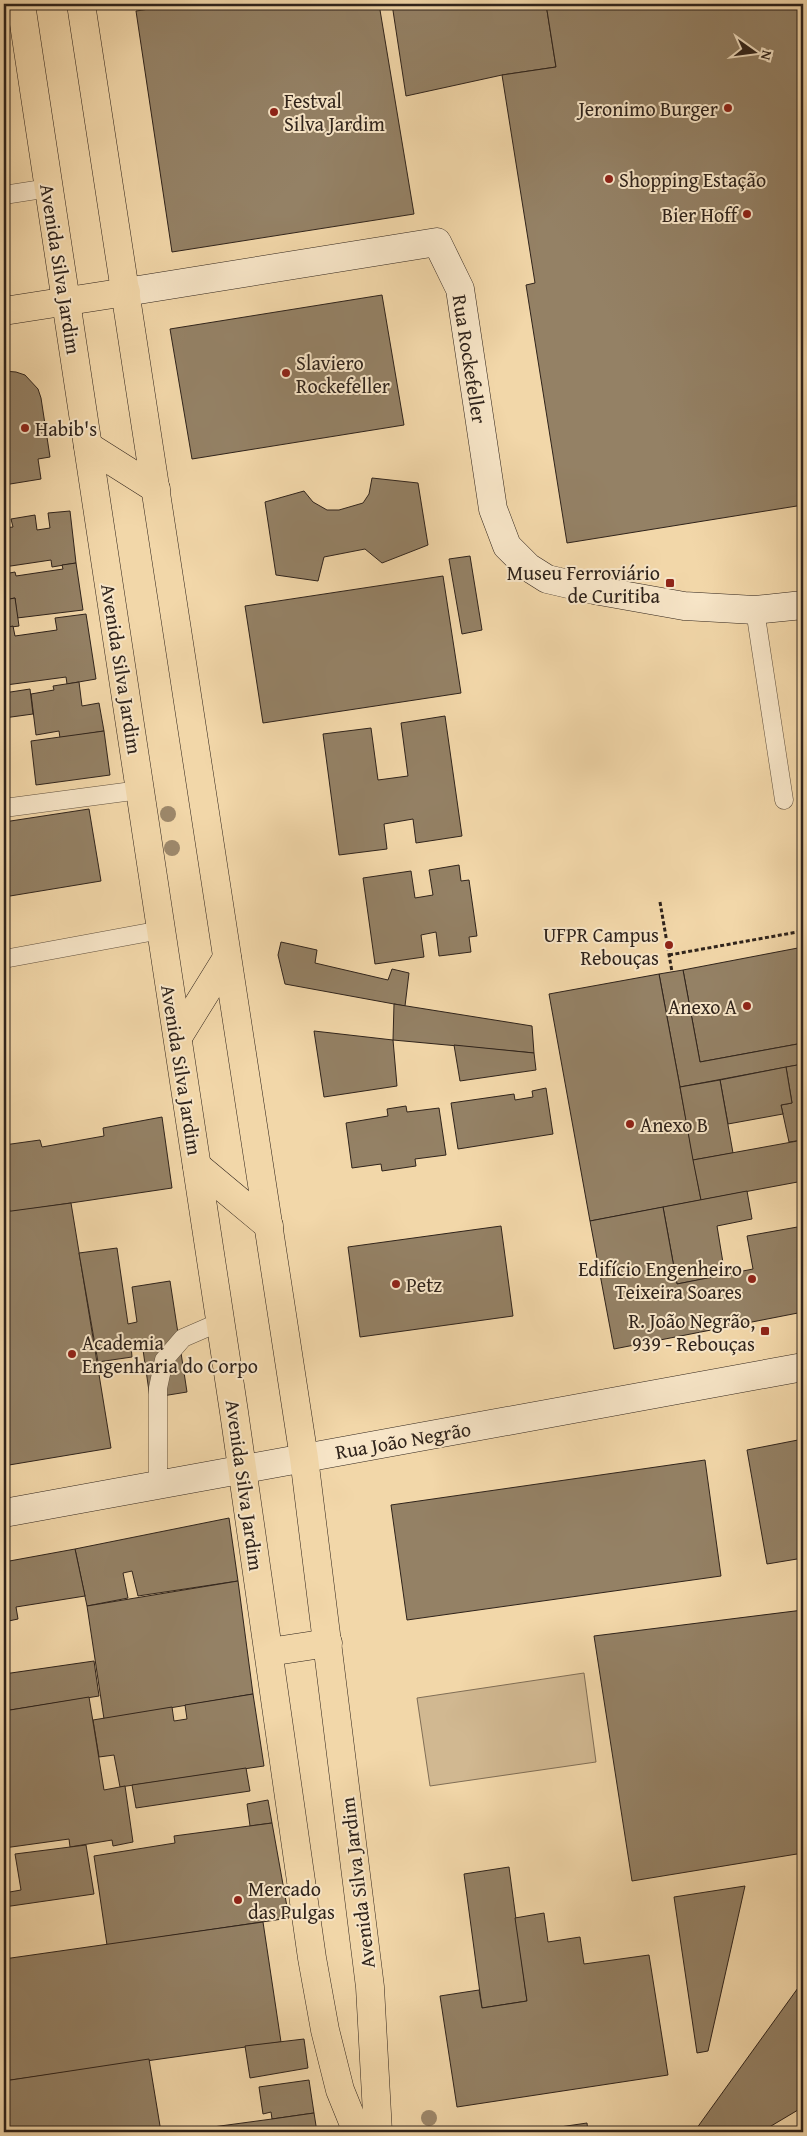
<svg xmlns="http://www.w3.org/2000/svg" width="807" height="2136" font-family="'Gentium Book Plus',serif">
<rect width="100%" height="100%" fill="#f2d7a9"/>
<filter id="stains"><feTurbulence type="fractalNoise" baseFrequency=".004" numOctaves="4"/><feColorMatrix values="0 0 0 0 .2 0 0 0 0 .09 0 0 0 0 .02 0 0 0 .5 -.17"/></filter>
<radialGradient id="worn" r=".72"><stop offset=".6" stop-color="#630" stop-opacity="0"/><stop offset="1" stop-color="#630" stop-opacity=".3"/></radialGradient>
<polygon fill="#d1b891" stroke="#806e56" points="584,1673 596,1762 430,1786 417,1698"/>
<g fill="#948165" stroke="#2f231b">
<polygon points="182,4 379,4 414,214 172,252 136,11"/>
<polygon points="392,4 546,4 556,67 502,75 406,96"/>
<polygon points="546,4 803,4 803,505 567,543 526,285 535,283 502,75 556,67"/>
<polygon points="382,295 404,425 192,459 170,329"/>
<polygon points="4,371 16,372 25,375 38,389 41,398 50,457 38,459 41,479 4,485"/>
<polygon points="372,478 418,483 428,545 382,563 365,549 324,557 318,581 276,575 265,502 304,491 313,502 327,510 339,510 363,503 369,494"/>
<polygon points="70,511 76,563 52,567 51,560 4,567 4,528 13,527 11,519 35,515 37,530 50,528 48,513"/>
<polygon points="470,556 482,630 462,634 449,559"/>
<polygon points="76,563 83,610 17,618 15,598 4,600 4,574 15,572 16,576 63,569 62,565"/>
<polygon points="443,576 461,693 263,723 245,606"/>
<polygon points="15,598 19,626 4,628 4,600"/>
<polygon points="86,614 96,679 67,684 66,677 6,685 4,674 4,628 13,626 15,636 57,630 55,618"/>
<polygon points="79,682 82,706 99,703 104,731 60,738 59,731 36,735 31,694 54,690 53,686"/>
<polygon points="30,689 33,714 4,718 4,693"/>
<polygon points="445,716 462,836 416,843 413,819 384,824 387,849 339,855 323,734 371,728 378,780 408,776 401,723"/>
<polygon points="104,731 110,775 36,785 31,741"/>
<polygon points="89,809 101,881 4,897 4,822"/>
<polygon points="459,865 461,881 469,880 477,936 469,937 471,952 439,956 436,932 421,935 424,957 375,964 363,878 411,871 415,898 433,895 429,870"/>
<polygon points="281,942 317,950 315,963 388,980 392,969 409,973 405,1006 285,984 278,955"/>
<polygon points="803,947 803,1043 700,1062 683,970"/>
<polygon points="683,970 700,1062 803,1043 803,1064 680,1087 659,974"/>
<polygon points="659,974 701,1200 590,1221 549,994"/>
<polygon points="394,1004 532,1026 534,1053 393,1040"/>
<polygon points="314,1031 393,1040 397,1086 324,1097"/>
<polygon points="454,1045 534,1053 536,1070 460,1081"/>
<polygon points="803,1064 803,1140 789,1142 781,1105 792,1103 786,1067"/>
<polygon points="786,1067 792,1103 781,1105 783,1114 728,1124 720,1080"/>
<polygon points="720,1080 733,1153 693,1160 680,1087"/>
<polygon points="546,1088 553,1134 458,1149 451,1103 514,1094 515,1100 533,1097 532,1091"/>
<polygon points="406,1106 407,1112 439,1108 446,1155 415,1159 416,1166 382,1171 381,1164 352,1168 346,1123 388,1116 387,1109"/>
<polygon points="162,1117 172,1188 10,1212 4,1172 4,1145 40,1140 42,1147 104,1136 103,1128"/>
<polygon points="803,1140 803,1181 701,1200 693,1160"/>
<polygon points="747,1191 752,1219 717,1226 725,1275 677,1284 663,1207"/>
<polygon points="71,1203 111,1448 9,1465 4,1434 4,1212"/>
<polygon points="663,1207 677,1284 753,1269 747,1236 803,1226 803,1312 614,1349 590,1221"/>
<polygon points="501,1226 513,1316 360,1337 348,1247"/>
<polygon points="117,1248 128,1324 137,1322 132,1287 170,1281 187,1392 150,1398 142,1343 131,1345 132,1357 98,1362 79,1253"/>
<polygon points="803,1439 803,1558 767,1564 747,1450"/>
<polygon points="705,1460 721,1576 407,1620 391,1505"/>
<polygon points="229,1518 238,1581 138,1596 132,1571 123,1573 128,1598 87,1606 75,1549"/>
<polygon points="75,1549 85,1596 16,1607 18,1619 4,1622 4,1562"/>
<polygon points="238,1581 253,1694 104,1719 87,1606"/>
<polygon points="803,1610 803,1853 632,1881 594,1636"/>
<polygon points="94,1661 99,1696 4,1711 4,1674"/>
<polygon points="253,1694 264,1766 120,1787 114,1755 99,1757 93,1720 172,1707 174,1721 187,1719 185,1705"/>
<polygon points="89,1697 104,1790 125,1786 133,1842 113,1846 112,1840 70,1847 69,1839 4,1848 4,1711"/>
<polygon points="246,1768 250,1791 136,1808 132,1785"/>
<polygon points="268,1800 272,1823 250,1826 247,1804"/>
<polygon points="272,1823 289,1918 107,1945 94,1856 175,1843 174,1836"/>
<polygon points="86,1845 94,1894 4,1907 4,1893 21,1890 15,1854"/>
<polygon points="509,1867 527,2001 482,2008 464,1874"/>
<polygon points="745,1886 708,2051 697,2053 674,1897"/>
<polygon points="544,1913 548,1942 580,1937 584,1964 649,1955 668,2075 457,2107 440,1996 479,1990 482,2008 527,2001 515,1918"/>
<polygon points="263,1922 281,2042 4,2081 4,1959"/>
<polygon points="803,1981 803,2107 761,2132 694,2132"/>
<polygon points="304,2039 308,2068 250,2078 245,2046"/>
<polygon points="149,2059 161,2132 4,2132 4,2081"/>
<polygon points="309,2080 314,2113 272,2119 271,2112 263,2114 259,2087"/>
<polygon points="314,2113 317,2132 183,2131 272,2119"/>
<polygon points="587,2123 588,2132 526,2132"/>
</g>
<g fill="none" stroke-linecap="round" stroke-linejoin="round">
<g stroke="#60503e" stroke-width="19">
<g id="service">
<polyline points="4,195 49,188"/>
<polyline points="755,610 784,800"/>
<polyline points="4,808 140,790"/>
<polyline points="4,959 161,930"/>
<polyline points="158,1485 158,1388 164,1360 183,1338 220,1322"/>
</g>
</g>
<g stroke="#2f231b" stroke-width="29">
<g id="secondary">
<polyline points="126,292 437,242 460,289 493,509 507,546 528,567 547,579 594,590 684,606 755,610 803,605"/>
<polyline points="4,1513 803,1367"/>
</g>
</g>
<g stroke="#2f231b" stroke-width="29">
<g id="primary">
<polyline points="21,4 234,1412 312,1958 325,2030 340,2090 357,2132"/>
<polyline points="81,4 304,1458 370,1987 378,2132"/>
<polyline points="4,311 126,292"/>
<polyline points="88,446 156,489"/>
<polyline points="178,1037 227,958"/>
<polyline points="197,1166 269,1226"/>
<polyline points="269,1652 328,1643"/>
</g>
</g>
<g stroke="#2f231b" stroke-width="3" stroke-dasharray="4 2.5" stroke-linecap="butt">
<polyline points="660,902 672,972"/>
<polyline points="669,955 803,931"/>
</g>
<use href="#service" stroke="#f7e5c7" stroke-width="18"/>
<use href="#secondary" stroke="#f7e5c7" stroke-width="28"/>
<use href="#primary" stroke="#f2d7a9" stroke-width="28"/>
</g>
<g fill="#9d886b">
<circle cx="168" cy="814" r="8"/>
<circle cx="172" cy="848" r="8"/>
<circle cx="429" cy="2118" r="8"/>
</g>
<g fill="#8f2418" stroke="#f7e5c7" stroke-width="2">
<circle cx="728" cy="108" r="5"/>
<circle cx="274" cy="112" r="5"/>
<circle cx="609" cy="179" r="5"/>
<circle cx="747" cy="214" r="5"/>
<circle cx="286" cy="373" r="5"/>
<circle cx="25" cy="428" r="5"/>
<rect x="665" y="578" width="10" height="10" rx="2.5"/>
<circle cx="669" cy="945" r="5"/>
<circle cx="747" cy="1006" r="5"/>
<circle cx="630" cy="1124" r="5"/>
<circle cx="752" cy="1279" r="5"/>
<circle cx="396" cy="1284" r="5"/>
<rect x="760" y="1326" width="10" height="10" rx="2.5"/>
<circle cx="72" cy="1354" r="5"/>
<circle cx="238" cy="1900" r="5"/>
</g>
<g text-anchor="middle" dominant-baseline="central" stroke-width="4" stroke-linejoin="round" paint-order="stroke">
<g font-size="20" fill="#2f231b" stroke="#f7e5c7" text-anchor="start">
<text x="284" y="100">Festval<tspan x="284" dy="23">Silva Jardim</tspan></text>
<text x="718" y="108" text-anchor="end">Jeronimo Burger</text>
<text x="619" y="179">Shopping Estação</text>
<text x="737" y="214" text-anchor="end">Bier Hoff</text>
<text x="296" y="362">Slaviero<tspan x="296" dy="23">Rockefeller</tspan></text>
<text x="35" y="428">Habib's</text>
<text x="660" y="572" text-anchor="end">Museu Ferroviário<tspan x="660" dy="23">de Curitiba</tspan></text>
<text x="659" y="934" text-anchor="end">UFPR Campus<tspan x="659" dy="23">Rebouças</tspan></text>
<text x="737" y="1006" text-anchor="end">Anexo A</text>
<text x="640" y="1124">Anexo B</text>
<text x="742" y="1268" text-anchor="end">Edifício Engenheiro<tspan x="742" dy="23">Teixeira Soares</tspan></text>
<text x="406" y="1284">Petz</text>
<text x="755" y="1320" text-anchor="end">R. João Negrão,<tspan x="755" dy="23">939 - Rebouças</tspan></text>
<text x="82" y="1342">Academia<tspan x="82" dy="23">Engenharia do Corpo</tspan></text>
<text x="248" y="1888">Mercado<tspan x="248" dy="23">das Pulgas</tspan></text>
</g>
<g font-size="20" fill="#2f231b" stroke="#f7e5c7">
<text transform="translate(61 269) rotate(81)">Avenida Silva Jardim</text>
<text transform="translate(470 359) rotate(81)">Rua Rockefeller</text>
<text transform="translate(122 669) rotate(81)">Avenida Silva Jardim</text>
<text transform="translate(182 1070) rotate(81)">Avenida Silva Jardim</text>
<text transform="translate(403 1440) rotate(-10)">Rua João Negrão</text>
<text transform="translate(245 1485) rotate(82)">Avenida Silva Jardim</text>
<text transform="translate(357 1883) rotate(-97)">Avenida Silva Jardim</text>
</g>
</g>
<rect width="807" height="2136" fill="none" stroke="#f2d7a9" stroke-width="20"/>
<rect x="5" y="5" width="797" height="2126" fill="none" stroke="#2f231b" stroke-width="2.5"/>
<rect x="10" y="10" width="787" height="2116" fill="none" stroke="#2f231b"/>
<g transform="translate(754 52) rotate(104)" stroke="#f7e5c7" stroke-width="4" paint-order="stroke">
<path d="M0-4L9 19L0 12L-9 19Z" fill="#2f231b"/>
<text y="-8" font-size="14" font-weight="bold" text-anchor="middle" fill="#2f231b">N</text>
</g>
<rect width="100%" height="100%" filter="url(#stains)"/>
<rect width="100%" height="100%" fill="url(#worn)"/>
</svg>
